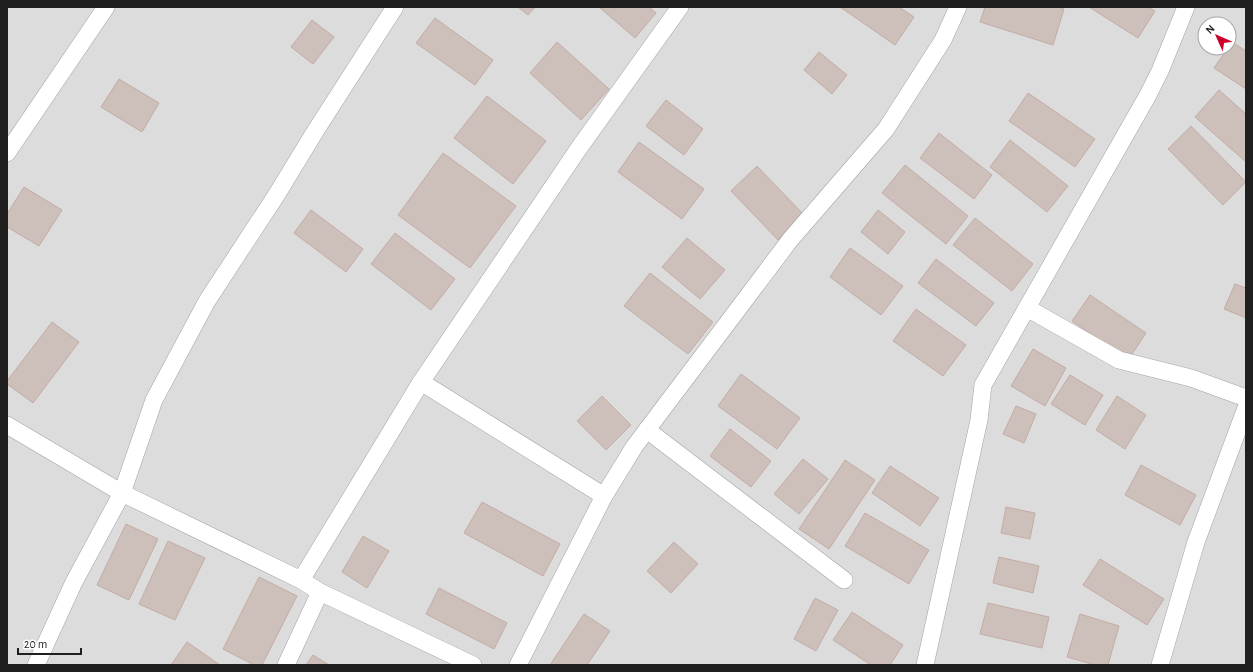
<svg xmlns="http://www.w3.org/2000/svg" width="1253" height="672" font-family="'Alegreya Sans',sans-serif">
<rect width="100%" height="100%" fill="#f1eae4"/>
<path fill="#dddcdc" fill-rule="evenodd" d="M7,7H1246V665H7ZM1205,24H1229V48H1205Z"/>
<g fill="#cdbfba" stroke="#c3aca5">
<polygon points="518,7 535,7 528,15"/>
<polygon points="599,7 649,7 656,13 635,38"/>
<polygon points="840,7 899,7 914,17 895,45"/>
<polygon points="985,7 1057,7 1064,9 1053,45 980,22"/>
<polygon points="1089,7 1148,7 1155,11 1138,38"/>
<polygon points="435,18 493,60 475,85 416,43"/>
<polygon points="312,20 334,37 313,64 291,47"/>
<polygon points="557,42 609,89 581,120 530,73"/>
<polygon points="1232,42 1246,51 1246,89 1214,68"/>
<polygon points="819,52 847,75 832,94 804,70"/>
<polygon points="119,79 159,103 142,132 101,107"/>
<polygon points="1219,90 1246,114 1246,162 1195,117"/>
<polygon points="1028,93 1095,139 1075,167 1009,121"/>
<polygon points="487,96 546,141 513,184 454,138"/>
<polygon points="666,100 703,129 684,155 646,126"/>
<polygon points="1191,126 1246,182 1223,205 1168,149"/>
<polygon points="939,133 992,175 974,199 920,158"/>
<polygon points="1010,140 1068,186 1047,212 990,167"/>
<polygon points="639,142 704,189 682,219 618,172"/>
<polygon points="443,153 516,206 470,268 398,215"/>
<polygon points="905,165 968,216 946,244 882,193"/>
<polygon points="757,166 804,215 778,240 731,191"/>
<polygon points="24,187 62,210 39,246 7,227 7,214"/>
<polygon points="311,210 363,249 346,272 294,233"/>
<polygon points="878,210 905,232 888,254 861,232"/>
<polygon points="975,218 1033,264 1012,291 953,245"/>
<polygon points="395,233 455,279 431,310 371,264"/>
<polygon points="687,238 725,270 700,299 662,267"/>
<polygon points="850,248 903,286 881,315 830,277"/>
<polygon points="936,259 994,303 976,326 918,283"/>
<polygon points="650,273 713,322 688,354 624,306"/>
<polygon points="1235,284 1246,288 1246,318 1224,309"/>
<polygon points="1090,295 1146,333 1128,360 1072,321"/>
<polygon points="916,309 966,345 943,376 893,341"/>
<polygon points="52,322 79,342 33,403 7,384 7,381"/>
<polygon points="1033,349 1066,368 1045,406 1011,386"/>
<polygon points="741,374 800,418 777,449 718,406"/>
<polygon points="1070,375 1103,395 1085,425 1051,404"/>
<polygon points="602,396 631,425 606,450 577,421"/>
<polygon points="1117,396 1146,415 1125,449 1096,430"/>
<polygon points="1016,406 1036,414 1024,443 1003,434"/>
<polygon points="730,429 771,461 751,487 710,456"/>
<polygon points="803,459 828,479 799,514 774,494"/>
<polygon points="845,460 875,480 829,549 799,529"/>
<polygon points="1141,465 1196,495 1180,525 1125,495"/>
<polygon points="890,466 939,498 920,526 872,493"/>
<polygon points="482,502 560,544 543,576 464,533"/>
<polygon points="1006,507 1035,513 1030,539 1001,533"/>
<polygon points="865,513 929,550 909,584 845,546"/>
<polygon points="126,524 158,539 129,600 97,585"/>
<polygon points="363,536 389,551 367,588 342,572"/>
<polygon points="168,541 205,558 175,620 139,604"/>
<polygon points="674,542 698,564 671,593 647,571"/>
<polygon points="999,557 1039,566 1033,593 993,583"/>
<polygon points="1100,559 1164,599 1147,625 1083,585"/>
<polygon points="259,577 297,596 262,665 254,665 223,649"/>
<polygon points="439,588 507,623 494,649 426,614"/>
<polygon points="815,598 838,610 816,651 794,639"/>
<polygon points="988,603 1049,617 1042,648 980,634"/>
<polygon points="852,612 903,645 890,665 871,665 833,640"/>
<polygon points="584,614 610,631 587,665 550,665"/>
<polygon points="1080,614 1119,626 1108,665 1095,665 1067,657"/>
<polygon points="187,642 220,665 171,665"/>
<polygon points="313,655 329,665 306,665"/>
</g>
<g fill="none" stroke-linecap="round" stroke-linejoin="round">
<g stroke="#a3a3a3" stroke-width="18">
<g id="street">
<polyline points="7,153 106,7"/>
<polyline points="1027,308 1119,360 1191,378 1246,398"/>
<polyline points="421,382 604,496"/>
<polyline points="7,425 122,493 301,580 320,592 473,665"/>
<polyline points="647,430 844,580"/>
<polyline points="301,580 421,382 579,148 680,7"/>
<polyline points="36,665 74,582 122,493 154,400 207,301 277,194 316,130 395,7"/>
<polyline points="286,665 320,592"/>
<polyline points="518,665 604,496 634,447 790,240 886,129 943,40 958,7"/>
<polyline points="925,665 979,420 983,385 1148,95 1160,71 1186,7"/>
<polyline points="1160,665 1196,542 1246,408"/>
</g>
</g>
<use href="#street" stroke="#fff" stroke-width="17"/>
</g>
<rect width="1253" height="672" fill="none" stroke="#1f1f1f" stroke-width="16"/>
<g transform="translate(1217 36) rotate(315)"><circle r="19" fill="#ffffff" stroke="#a5a5a5"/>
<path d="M0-3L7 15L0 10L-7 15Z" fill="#ce002b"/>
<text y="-6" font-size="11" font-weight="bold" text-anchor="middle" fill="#1f1f1f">N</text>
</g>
<path d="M18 648v6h63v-6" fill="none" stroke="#1f1f1f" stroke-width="2"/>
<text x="24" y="648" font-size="12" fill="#1f1f1f" stroke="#ffffff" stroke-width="3" paint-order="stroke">20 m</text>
</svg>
